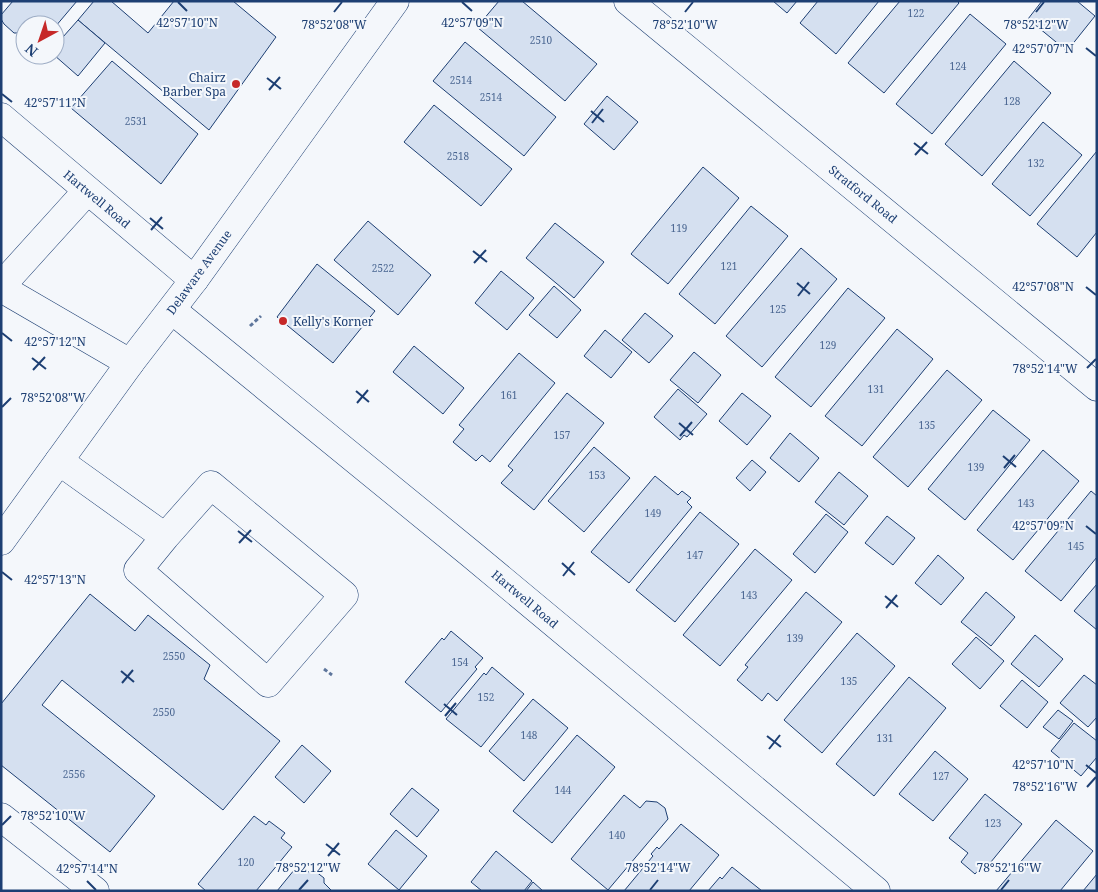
<svg xmlns="http://www.w3.org/2000/svg" width="1098" height="892" font-family="'Noto Serif',serif">
<rect width="100%" height="100%" fill="#f4f7fb"/>
<g fill="#d5e0f0" stroke="#1d3f73">
<polygon points="13,1 77,1 55,27 55,25 25,25 25,37 20,33 14,33 4,24 1,19 1,15"/>
<polygon points="94,1 111,1 148,33 174,1 233,1 276,37 209,130 78,20"/>
<polygon points="499,1 522,1 597,64 565,101 477,27"/>
<polygon points="773,1 797,1 787,13"/>
<polygon points="818,1 879,1 836,54 800,23"/>
<polygon points="900,1 957,1 959,3 884,93 848,63"/>
<polygon points="1042,1 1077,1 1095,16 1067,51 1028,19"/>
<polygon points="970,14 1006,44 932,134 896,104"/>
<polygon points="78,20 105,43 78,76 54,55 55,46"/>
<polygon points="465,42 556,117 524,156 433,81"/>
<polygon points="112,61 198,134 161,184 71,108"/>
<polygon points="1014,61 1051,93 982,176 945,144"/>
<polygon points="607,96 638,122 614,150 584,124"/>
<polygon points="434,105 512,169 481,206 404,142"/>
<polygon points="1043,122 1082,155 1030,216 992,184"/>
<polygon points="1097,151 1097,232 1077,257 1037,224"/>
<polygon points="703,167 739,198 668,284 631,254"/>
<polygon points="751,206 788,236 715,324 679,294"/>
<polygon points="368,221 431,275 398,315 334,260"/>
<polygon points="555,223 604,262 574,298 526,258"/>
<polygon points="801,248 837,279 762,367 726,336"/>
<polygon points="317,264 375,311 333,363 277,317"/>
<polygon points="501,271 534,298 507,330 475,303"/>
<polygon points="554,286 581,310 557,338 529,315"/>
<polygon points="848,288 885,318 811,407 775,377"/>
<polygon points="645,313 673,336 649,363 622,340"/>
<polygon points="897,329 933,359 862,446 825,416"/>
<polygon points="605,330 632,352 611,378 584,356"/>
<polygon points="414,346 464,388 443,414 393,372"/>
<polygon points="694,352 721,375 698,403 670,380"/>
<polygon points="519,353 555,383 490,462 482,455 476,461 453,442 464,429 459,425"/>
<polygon points="947,370 982,400 908,487 873,457"/>
<polygon points="678,389 707,414 687,437 684,435 680,440 654,417"/>
<polygon points="567,393 604,423 534,510 501,483 513,470 508,466"/>
<polygon points="742,393 771,416 747,445 719,421"/>
<polygon points="993,410 1030,440 965,520 928,489"/>
<polygon points="790,433 819,458 799,482 770,458"/>
<polygon points="594,447 630,478 584,532 548,501"/>
<polygon points="1043,450 1079,481 1013,560 977,530"/>
<polygon points="752,460 766,472 750,491 736,478"/>
<polygon points="839,472 868,496 844,525 815,502"/>
<polygon points="655,476 678,495 682,491 691,498 687,502 692,507 629,583 591,552"/>
<polygon points="1091,491 1097,496 1097,557 1061,601 1025,571"/>
<polygon points="700,512 739,544 675,622 636,590"/>
<polygon points="826,514 848,532 815,573 793,554"/>
<polygon points="887,516 915,538 893,565 865,543"/>
<polygon points="755,549 792,580 720,666 683,635"/>
<polygon points="938,555 964,578 941,605 915,583"/>
<polygon points="1097,584 1097,630 1074,611"/>
<polygon points="806,592 842,622 777,701 768,693 762,701 737,680 748,667 745,665"/>
<polygon points="986,592 1015,617 991,646 961,622"/>
<polygon points="90,594 135,631 148,615 210,665 204,679 280,741 223,810 62,680 42,705 155,796 110,852 1,765 1,704"/>
<polygon points="451,631 483,658 475,667 477,669 441,712 405,682 442,638 444,640"/>
<polygon points="857,633 895,666 822,753 784,720"/>
<polygon points="1035,635 1063,659 1039,687 1011,664"/>
<polygon points="976,637 1004,661 980,689 952,664"/>
<polygon points="492,667 524,694 481,747 446,719 484,673 486,675"/>
<polygon points="1084,675 1097,685 1097,717 1088,727 1060,703"/>
<polygon points="909,677 946,708 874,796 836,764"/>
<polygon points="1022,680 1048,702 1027,728 1000,706"/>
<polygon points="533,699 568,728 524,781 489,751"/>
<polygon points="1058,710 1073,721 1059,739 1043,727"/>
<polygon points="1074,723 1097,741 1097,757 1081,776 1051,751"/>
<polygon points="577,735 615,767 552,843 513,811"/>
<polygon points="302,745 331,771 304,803 275,777"/>
<polygon points="935,751 968,779 933,821 899,794"/>
<polygon points="412,788 439,810 417,837 390,814"/>
<polygon points="985,794 1022,824 986,868 983,865 975,874 961,862 968,853 949,838"/>
<polygon points="624,795 640,808 646,801 657,802 665,808 668,819 608,890 571,859"/>
<polygon points="254,816 266,825 269,821 285,833 281,838 292,847 256,891 206,891 198,884"/>
<polygon points="1056,820 1093,851 1060,891 996,891"/>
<polygon points="681,824 719,855 689,891 624,891 653,856 651,854 657,847 659,849"/>
<polygon points="396,830 427,856 399,890 368,864"/>
<polygon points="496,851 532,881 524,891 482,891 471,882"/>
<polygon points="299,864 310,873 315,871 324,878 324,883 332,891 277,891"/>
<polygon points="732,867 762,891 708,891 720,877 722,879"/>
<polygon points="1097,874 1097,891 1083,891"/>
<polygon points="533,882 543,891 526,891"/>
</g>
<g fill="none" stroke-linecap="round" stroke-linejoin="round">
<g stroke="#1d3f73" stroke-width="29">
<g id="minor">
<polyline points="628,1 1097,387"/>
<polyline points="1,117 194,280"/>
<polyline points="1,286 87,191"/>
<polyline points="1,288 130,363"/>
<polyline points="172,310 471,554 876,891"/>
<polyline points="59,461 165,537 138,570 268,683 344,595 211,485 165,537"/>
<polyline points="1,817 95,891"/>
</g>
</g>
<g stroke="#1d3f73" stroke-width="29">
<polyline id="major" points="1,541 130,363 194,280 395,1"/>
</g>
<g stroke="#5e769c" stroke-width="3" stroke-dasharray="4 2.5" stroke-linecap="butt">
<polyline points="250,326 261,316"/>
<polyline points="324,669 332,675"/>
</g>
<use href="#minor" stroke="#f4f7fb" stroke-width="28"/>
<use href="#major" stroke="#f4f7fb" stroke-width="28"/>
</g>
<path fill="none" stroke="#1d3f73" stroke-width="2" d="M178,2L187,11M462,2L472,11M334,12L342,2M685,12L693,2M1036,12L1044,2M1086,48L1096,56M267,78L281,89M269,90L280,77M2,94L12,102M591,111L604,122M592,123L603,109M914,143L928,154M915,155L927,142M150,218L163,229M151,230L162,217M473,251L487,262M474,263L486,250M797,283L810,294M1086,287L1096,295M798,296L809,282M2,333L12,341M32,358L46,369M1087,368L1096,359M33,370L45,357M356,391L369,402M357,403L368,390M2,407L11,398M679,423L693,435M680,436L692,422M1003,456L1016,467M1004,468L1015,455M1086,526L1096,534M238,531L252,542M239,543L251,530M562,563L575,575M2,572L12,580M563,576L574,562M885,596L898,607M886,608L897,595M121,671L134,682M122,683L133,670M444,704L457,715M445,716L456,703M767,736L781,747M769,749L780,735M1086,765L1096,773M1087,787L1096,777M2,825L11,816M326,844L340,855M328,856L339,843M87,881L96,890M299,890L308,880M650,890L658,880M1001,890L1009,880"/>
<g fill="#c62828" stroke="#f4f7fb" stroke-width="2">
<circle cx="236" cy="84" r="5"/>
<circle cx="283" cy="321" r="5"/>
</g>
<g text-anchor="middle" dominant-baseline="central" stroke-width="4" stroke-linejoin="round" paint-order="stroke">
<g font-size="10" fill="#4b6792">
<text x="916" y="13">122</text>
<text x="541" y="40">2510</text>
<text x="958" y="66">124</text>
<text x="461" y="80">2514</text>
<text x="491" y="97">2514</text>
<text x="1012" y="101">128</text>
<text x="136" y="121">2531</text>
<text x="458" y="156">2518</text>
<text x="1036" y="163">132</text>
<text x="679" y="228">119</text>
<text x="729" y="266">121</text>
<text x="383" y="268">2522</text>
<text x="778" y="309">125</text>
<text x="828" y="345">129</text>
<text x="876" y="389">131</text>
<text x="509" y="395">161</text>
<text x="927" y="425">135</text>
<text x="562" y="435">157</text>
<text x="976" y="467">139</text>
<text x="597" y="475">153</text>
<text x="1026" y="503">143</text>
<text x="653" y="513">149</text>
<text x="1076" y="546">145</text>
<text x="695" y="555">147</text>
<text x="749" y="595">143</text>
<text x="795" y="638">139</text>
<text x="174" y="656">2550</text>
<text x="460" y="662">154</text>
<text x="849" y="681">135</text>
<text x="486" y="697">152</text>
<text x="164" y="712">2550</text>
<text x="529" y="735">148</text>
<text x="885" y="738">131</text>
<text x="74" y="774">2556</text>
<text x="941" y="776">127</text>
<text x="563" y="790">144</text>
<text x="993" y="823">123</text>
<text x="617" y="835">140</text>
<text x="246" y="862">120</text>
</g>
<g font-size="12" fill="#1d3f73" stroke="#f4f7fb" text-anchor="end">
<text x="226" y="77">Chairz<tspan x="226" dy="14">Barber Spa</tspan></text>
<text x="293" y="321" text-anchor="start">Kelly's Korner</text>
</g>
<g font-size="12" fill="#1d3f73" stroke="#f4f7fb">
<text transform="translate(863 194) rotate(39)">Stratford Road</text>
<text transform="translate(97 199) rotate(40)">Hartwell Road</text>
<text transform="translate(199 272) rotate(-54)">Delaware Avenue</text>
<text transform="translate(525 599) rotate(40)">Hartwell Road</text>
</g>
</g>
<g font-size="12" text-anchor="middle" fill="#1d3f73" stroke="#f4f7fb" stroke-width="4" stroke-linejoin="round" paint-order="stroke">
<text x="187" y="27">42°57'10"N</text>
<text x="472" y="27">42°57'09"N</text>
<text x="334" y="29">78°52'08"W</text>
<text x="685" y="29">78°52'10"W</text>
<text x="1036" y="29">78°52'12"W</text>
<text x="1043" y="53">42°57'07"N</text>
<text x="55" y="107">42°57'11"N</text>
<text x="1043" y="291">42°57'08"N</text>
<text x="55" y="346">42°57'12"N</text>
<text x="1045" y="373">78°52'14"W</text>
<text x="53" y="402">78°52'08"W</text>
<text x="1043" y="530">42°57'09"N</text>
<text x="55" y="584">42°57'13"N</text>
<text x="1043" y="769">42°57'10"N</text>
<text x="1045" y="791">78°52'16"W</text>
<text x="53" y="820">78°52'10"W</text>
<text x="308" y="872">78°52'12"W</text>
<text x="658" y="872">78°52'14"W</text>
<text x="1009" y="872">78°52'16"W</text>
<text x="87" y="873">42°57'14"N</text>
</g>
<rect width="1098" height="892" fill="none" stroke="#1d3f73" stroke-width="5"/>
<g transform="translate(40 40) rotate(220)"><circle r="24" fill="#f4f7fb" stroke="#9eadc5"/>
<path d="M0-4L9 19L0 12L-9 19Z" fill="#c62828"/>
<text y="-8" font-size="14" font-weight="bold" text-anchor="middle" fill="#1d3f73">N</text>
</g>
</svg>
